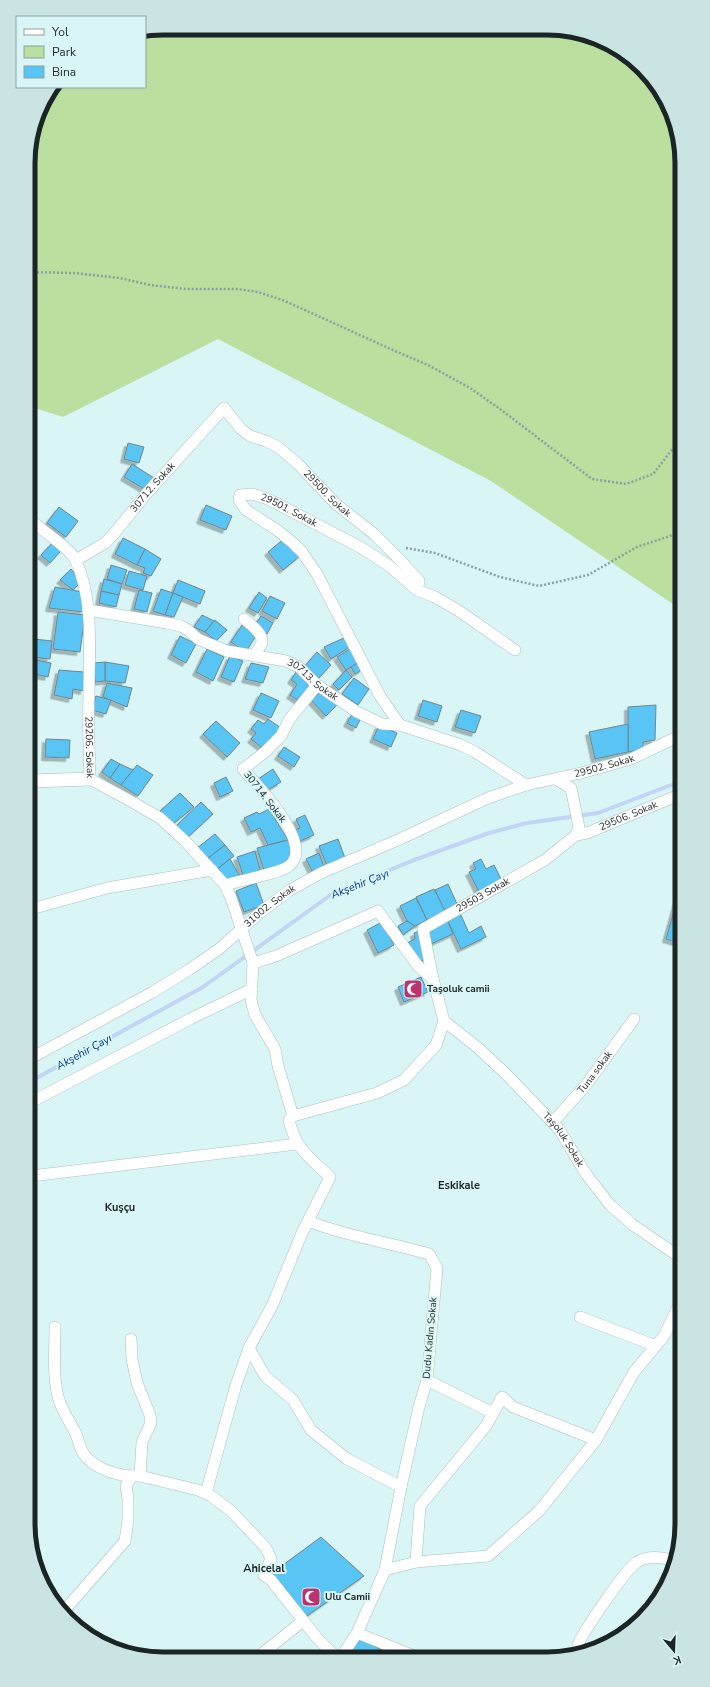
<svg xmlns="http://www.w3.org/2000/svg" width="710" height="1687" font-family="'Nunito Sans',sans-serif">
<defs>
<filter id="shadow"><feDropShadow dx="-3.5" dy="3.5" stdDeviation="0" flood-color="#0004"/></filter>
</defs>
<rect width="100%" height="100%" fill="#d9f5f5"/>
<polygon fill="#badf9e" points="163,28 573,31 636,62 664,95 677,128 679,601 673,604 491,481 218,339 63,417 29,406 28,154 42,103 54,87 145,87 145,32"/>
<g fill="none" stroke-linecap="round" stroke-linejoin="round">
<polyline stroke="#c2d5f4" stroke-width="4" points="31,1081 203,987 332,894 414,860 489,833 527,823 598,813 679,782"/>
</g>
<g fill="#58c5f4" stroke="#70858f" filter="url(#shadow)">
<polygon points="128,443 144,447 139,463 124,459"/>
<polygon points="132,464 154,478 146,490 124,477"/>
<polygon points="206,505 232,516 226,530 200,520"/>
<polygon points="59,507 78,521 66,537 47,523"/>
<polygon points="123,538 145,549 137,565 115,554"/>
<polygon points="285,538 300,556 283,570 268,552"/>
<polygon points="52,543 61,551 50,563 41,555"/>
<polygon points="145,549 161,559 151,576 143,573 145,568 137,565"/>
<polygon points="111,565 127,570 122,584 107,579"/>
<polygon points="71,569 81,582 73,590 60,580"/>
<polygon points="129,571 147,576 143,590 125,585"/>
<polygon points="104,579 122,584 119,595 101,591"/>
<polygon points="178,580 205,591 200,604 173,593"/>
<polygon points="55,587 83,592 84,612 49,608"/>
<polygon points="161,589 173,593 165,615 153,611"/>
<polygon points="139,590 152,593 147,612 134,609"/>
<polygon points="101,591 119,595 116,607 99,603"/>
<polygon points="259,592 267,598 258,613 249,608"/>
<polygon points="173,593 183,597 174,617 165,615"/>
<polygon points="270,596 285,603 277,619 262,611"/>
<polygon points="58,612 85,615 80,652 53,649"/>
<polygon points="202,615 214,621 205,632 194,627"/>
<polygon points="261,616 273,623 267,634 254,627"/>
<polygon points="215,620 227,630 216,641 205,632"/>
<polygon points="242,625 257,634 246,652 231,642"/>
<polygon points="180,636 196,644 186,663 171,655"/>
<polygon points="346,637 351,646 331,659 324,647"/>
<polygon points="34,639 52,641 50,659 31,657"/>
<polygon points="351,648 360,662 346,670 337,657"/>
<polygon points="207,649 224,657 213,681 196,672"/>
<polygon points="317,652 331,665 318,679 304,667"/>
<polygon points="230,656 243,661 234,682 221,677"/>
<polygon points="30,659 51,663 48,677 30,673"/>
<polygon points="105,662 129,666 125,683 105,681"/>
<polygon points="105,662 105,681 95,682 94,663"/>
<polygon points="359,662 363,669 355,674 351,667"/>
<polygon points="251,663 269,667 263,683 245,679"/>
<polygon points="59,670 84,672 84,691 73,689 72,699 54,695"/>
<polygon points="346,670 352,677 339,690 333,684"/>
<polygon points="296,672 314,683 302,703 290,695 297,684 291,680"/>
<polygon points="354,678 369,689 358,705 342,694"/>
<polygon points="107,683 132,688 127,707 103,697"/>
<polygon points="322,690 337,705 326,716 311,700"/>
<polygon points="261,693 279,701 271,718 253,710"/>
<polygon points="96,696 111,700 106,714 92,710"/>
<polygon points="423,700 442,706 437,722 418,716"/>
<polygon points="656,705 655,740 643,742 643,749 628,752 628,707"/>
<polygon points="461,710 481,716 475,733 455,727"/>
<polygon points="352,714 361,718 356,728 347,723"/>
<polygon points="268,719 281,728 265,750 251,739 256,733 251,729 258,720 264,724"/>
<polygon points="216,721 240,743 227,757 203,734"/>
<polygon points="628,724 628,752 595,759 589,732"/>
<polygon points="379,725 397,733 391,747 373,739"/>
<polygon points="46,739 70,740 69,758 45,757"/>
<polygon points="284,747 300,757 294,767 278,756"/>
<polygon points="111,759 120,764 110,778 102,772"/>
<polygon points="120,764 133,770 121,785 110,778"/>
<polygon points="137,765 153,775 138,796 121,785"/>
<polygon points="273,769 281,782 266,791 258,779"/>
<polygon points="226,777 233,791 220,797 214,783"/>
<polygon points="180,793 194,807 173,824 160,811"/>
<polygon points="201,802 213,814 187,838 176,826"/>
<polygon points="269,809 288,840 268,845 260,828 251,832 244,818 257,812 259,814"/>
<polygon points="305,815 314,835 300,841 295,830 300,828 296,819"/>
<polygon points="215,834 225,845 207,859 197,848"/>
<polygon points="338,839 345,858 327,866 319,846"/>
<polygon points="288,840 291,848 288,866 265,874 257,848"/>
<polygon points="225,845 234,856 216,870 207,859"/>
<polygon points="255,851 261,873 244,878 237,857"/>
<polygon points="319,853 324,867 312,871 306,859"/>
<polygon points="230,859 241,878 227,884 216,870"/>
<polygon points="481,859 486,869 494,865 502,881 479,892 469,872 476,869 473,863"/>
<polygon points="256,883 264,905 244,912 236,891"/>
<polygon points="448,884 457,904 444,910 435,890"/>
<polygon points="434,889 445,911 427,920 416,897"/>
<polygon points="680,889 680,943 666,939"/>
<polygon points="416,898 427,920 415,926 407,921 400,906"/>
<polygon points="460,913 469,933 481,926 486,937 461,949 447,919"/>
<polygon points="447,919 453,934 431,944 426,931"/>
<polygon points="407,921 415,926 403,935 398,926"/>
<polygon points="382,922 394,945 378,953 367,930"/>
<polygon points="419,931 426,959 419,962 407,943 415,939 414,933"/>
<polygon points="421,977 428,992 404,1002 398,987"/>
<polygon points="321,1537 364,1576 304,1618 272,1573"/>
<polygon points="356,1636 385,1652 384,1655 347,1656"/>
</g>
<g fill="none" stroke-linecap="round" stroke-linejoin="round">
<g stroke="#a7c1c1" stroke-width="12">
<g id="minor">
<path id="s1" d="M29,518C41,531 70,547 76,561C94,601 89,648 89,691C88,720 89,750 90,779L127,799L160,818L185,841L225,885L231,898L253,963L251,1000L255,1015L275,1049L278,1066L293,1116L289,1120C296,1150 309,1157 330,1177L302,1233L272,1306L249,1348L236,1385L206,1493"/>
<path id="s2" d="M76,560L105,543L112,536L147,493L224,408L241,429L250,436L266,441L278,447L298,464L336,504L374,534L401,561L419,581L417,590"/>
<path id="s3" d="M88,610L167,623L181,626L188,630L198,639L227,651L286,661L299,667L317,685L357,712L382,724L400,725L461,745L475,752L526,785"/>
<path d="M244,619C250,624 263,633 262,642C261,646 256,652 254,656"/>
<path id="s4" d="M400,725L380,696L317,574L302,552L293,543L277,530L246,510L239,500L240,495L252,494L268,499L360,547L388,565L417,590L435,597L459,611L515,650"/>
<path id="s5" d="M576,835L587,833L679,795"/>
<path d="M225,885C238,881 281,873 289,866C316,845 257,785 243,769L265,752L281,736L289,720L317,685"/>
<polyline points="31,909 107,888 212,870"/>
<polyline points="253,963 276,956 378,911 418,966 433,979 444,1021 436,1045 404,1080 377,1093 293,1116"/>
<path id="s6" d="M433,979L423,929L545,860L576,835L579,827L571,788L556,779"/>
<path id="s7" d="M444,1021L477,1047L505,1073L559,1129L586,1174L610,1205L633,1225L681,1258"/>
<path id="s8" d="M31,1058L153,992L190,969L219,949L262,911L290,890L321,873L400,839L488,798L526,785L581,773L631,759L679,736"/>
<polyline points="31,1102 190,1019 252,989"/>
<path id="s9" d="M553,1122L586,1085L634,1019"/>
<polyline points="31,1176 297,1144"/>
<path d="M308,1221C348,1237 389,1242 429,1254L437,1268L427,1380L419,1407L401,1487L385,1570L357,1633L342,1656"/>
<polyline points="580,1317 656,1346"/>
<path d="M55,1327C55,1351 52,1381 60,1403C64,1413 69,1421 74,1430C78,1437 79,1446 83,1453C94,1470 121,1477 140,1476L198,1490L211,1496L231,1511L266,1548L271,1559L264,1575L271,1580L317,1638L335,1656"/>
<polyline points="131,1339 132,1359 137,1383 150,1415 151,1423 142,1442 140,1476"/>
<polyline points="249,1348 265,1376 293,1400 311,1430 347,1459 401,1487"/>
<polyline points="427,1380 493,1413"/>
<polyline points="416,1562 420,1506 486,1426 502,1397 513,1407 596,1440"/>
<polyline points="385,1570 416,1562 488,1556 539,1511 596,1440 634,1372 664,1336 681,1301"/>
<polyline points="63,1612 125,1541 128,1520 128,1499 126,1486 132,1476"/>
<polyline points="357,1633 412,1655"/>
<path d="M578,1654C578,1652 578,1648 578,1645C582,1633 626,1569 637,1562C649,1555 662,1557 675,1561"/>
<polyline points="259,1656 303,1621"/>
</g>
</g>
<g stroke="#a7c1c1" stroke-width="14">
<polyline id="tertiary" points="30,781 90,779"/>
</g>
<g stroke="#8ca0a0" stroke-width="2.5" stroke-dasharray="2 2" stroke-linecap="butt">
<polyline points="29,272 74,273 120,278 150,285 186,289 237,289 258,292 285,301 395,351 428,365 470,388 500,409 592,479 626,484 653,474 678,442"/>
<polyline points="406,548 435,553 500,577 539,586 588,575 637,547 679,533"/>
</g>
<use href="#minor" stroke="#fff" stroke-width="11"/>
<use href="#tertiary" stroke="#fff" stroke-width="13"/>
</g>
<defs>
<g id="mosque-square" transform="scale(1)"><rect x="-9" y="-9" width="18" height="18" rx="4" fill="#bc336f" stroke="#d9f5f5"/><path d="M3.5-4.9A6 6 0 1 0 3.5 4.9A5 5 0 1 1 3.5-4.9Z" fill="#fff"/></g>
</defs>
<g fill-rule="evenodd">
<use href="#mosque-square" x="413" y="989"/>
<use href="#mosque-square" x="311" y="1597"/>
</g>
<g text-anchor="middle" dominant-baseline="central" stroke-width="4" stroke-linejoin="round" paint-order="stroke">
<g font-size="10" fill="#1b2525" stroke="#d9f5f5">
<text stroke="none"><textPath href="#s2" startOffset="107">30712. Sokak</textPath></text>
<text stroke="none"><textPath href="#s2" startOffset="350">29500. Sokak</textPath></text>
<text stroke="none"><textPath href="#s4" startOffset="339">29501. Sokak</textPath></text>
<text stroke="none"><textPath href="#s3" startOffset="240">30713. Sokak</textPath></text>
<text stroke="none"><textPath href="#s1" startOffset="252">29206. Sokak</textPath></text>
<text stroke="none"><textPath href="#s8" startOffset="649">29502. Sokak</textPath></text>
<text transform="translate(265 797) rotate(52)">30714. Sokak</text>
<text stroke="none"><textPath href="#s5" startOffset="56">29506. Sokak</textPath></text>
<text stroke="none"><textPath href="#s6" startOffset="120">29503 Sokak</textPath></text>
<text stroke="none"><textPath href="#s8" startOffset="284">31002. Sokak</textPath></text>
<text stroke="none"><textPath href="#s9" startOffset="65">Tuna sokak</textPath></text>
<text stroke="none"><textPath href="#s7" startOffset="169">Taşoluk Sokak</textPath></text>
<text transform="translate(430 1338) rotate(-85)">Dudu Kadın Sokak</text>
</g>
<g font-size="10" font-weight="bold" fill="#1b2525" stroke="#d9f5f5" text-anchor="start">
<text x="427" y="989">Taşoluk camii</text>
<text x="325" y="1597">Ulu Camii</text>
</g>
<g font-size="11" font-style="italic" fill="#06358a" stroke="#d9f5f5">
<text transform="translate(360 884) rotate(-22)">Akşehir Çayı</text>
<text transform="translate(84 1052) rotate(-29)">Akşehir Çayı</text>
</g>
<g font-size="11" font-weight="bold" fill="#1b2525" stroke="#d9f5f5">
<text x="459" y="1185">Eskikale</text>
<text x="120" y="1207">Kuşçu</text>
<text x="264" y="1568">Ahicelal</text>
</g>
</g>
<path d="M0 0H710V1687H0ZM163 35H547A128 128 0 0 1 675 163V1524A128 128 0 0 1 547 1652H163A128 128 0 0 1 35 1524V163A128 128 0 0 1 163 35Z" fill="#cae4e4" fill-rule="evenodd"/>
<path fill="none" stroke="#1b2525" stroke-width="5" d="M163 35H547A128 128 0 0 1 675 163V1524A128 128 0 0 1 547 1652H163A128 128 0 0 1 35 1524V163A128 128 0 0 1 163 35Z"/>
<rect x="16" y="16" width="130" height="72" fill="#d9f5f5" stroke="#8da2a2"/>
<rect x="24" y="29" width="20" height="6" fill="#ffffff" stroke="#8da2a2"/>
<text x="52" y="36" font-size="12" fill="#1b2525">Yol</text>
<rect x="24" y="46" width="20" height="12" fill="#badf9e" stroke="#8da2a2"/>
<text x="52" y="56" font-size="12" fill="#1b2525">Park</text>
<rect x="24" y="66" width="20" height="12" fill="#58c5f4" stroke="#8da2a2"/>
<text x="52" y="76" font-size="12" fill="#1b2525">Bina</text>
<g transform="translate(674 1651) rotate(161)" stroke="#d9f5f5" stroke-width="3" paint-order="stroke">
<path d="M0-3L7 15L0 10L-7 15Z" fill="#1b2525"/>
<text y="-6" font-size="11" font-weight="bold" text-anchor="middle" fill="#1b2525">K</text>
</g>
</svg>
